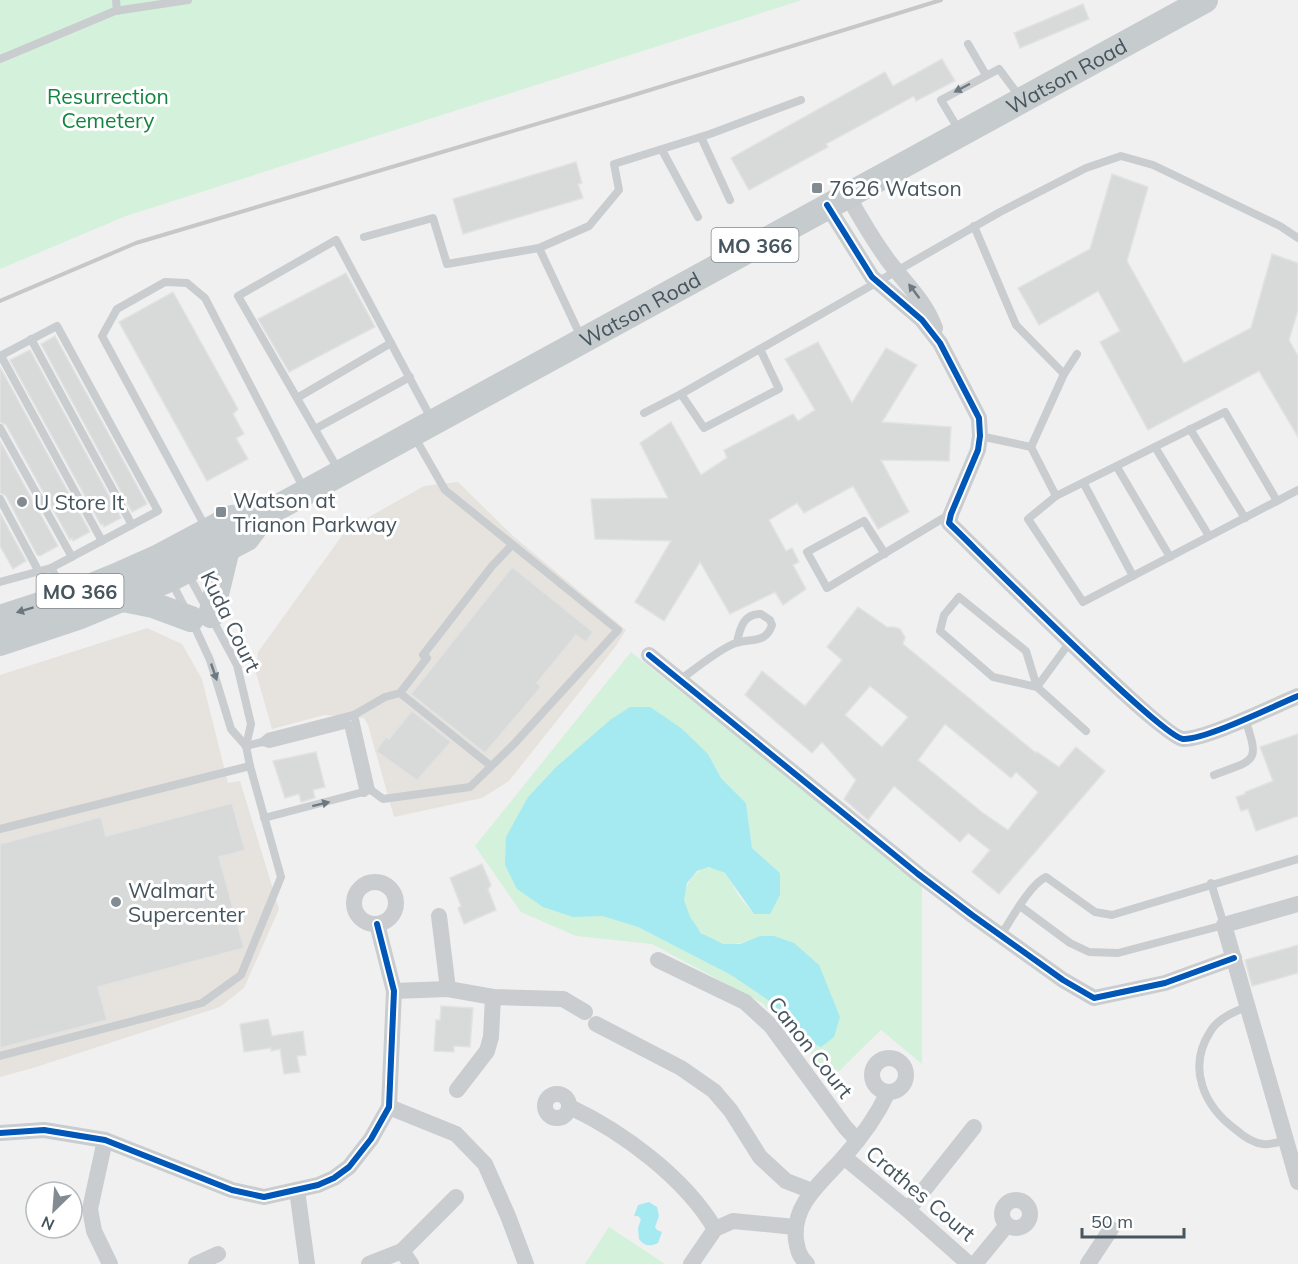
<svg xmlns="http://www.w3.org/2000/svg" width="1298" height="1264" font-family="Mulish,sans-serif">
<rect width="100%" height="100%" fill="#f1f0f0"/>
<g fill="#e6e3de">
<polygon points="458,482 513,536 626,630 616,646 509,781 482,798 394,817 368,725 364,718 324,715 272,729 256,673 258,652 346,530 424,486"/>
<polygon points="147,628 182,644 202,679 228,783 240,781 279,909 244,988 220,1007 33,1068 0,1077 0,675"/>
</g>
<g fill="#d3f1db" fill-rule="evenodd">
<polygon points="0,0 802,0 126,216 0,269"/>
<path d="M631,652L922,884V1064L881,1030L831,1079L809,1051L762,1003L652,944L576,936L521,912L475,846ZM610,720L708,754L721,778L746,803L752,848L780,873L754,914C749,908 744,903 739,896C735,890 731,878 724,873C705,858 685,878 684,899C683,918 706,941 724,944C737,946 749,940 760,936L830,995L840,1017L821,1047L807,1041L771,1002L731,975L638,927L602,916L528,797L556,767Z"/>
<polygon points="609,1227 665,1264 585,1264"/>
</g>
<g fill="#a5eaf1">
<polygon points="630,707 650,707 681,728 708,754 721,778 746,803 752,848 780,873 780,895 770,914 754,914 725,873 709,867 697,871 687,883 684,900 690,917 701,933 723,944 740,944 760,936 774,936 794,943 819,965 840,1017 834,1037 821,1047 807,1041 771,1002 731,975 638,927 602,916 573,917 543,907 517,889 505,865 506,837 528,797 556,767 610,720"/>
<path d="M649,1202L657,1207L659,1216L655,1227L657,1230L662,1232L658,1243C650,1247 644,1246 639,1239L638,1228L641,1219L638,1216H634L638,1205Z"/>
</g>
<g fill="#d8d9d9" stroke="#e2e2e3" stroke-width="1.5" fill-rule="evenodd">
<polygon points="1083,4 1089,19 1020,48 1014,33"/>
<polygon points="942,59 955,81 916,101 914,96 826,144 828,147 749,190 731,158 885,72 893,86"/>
<polygon points="576,162 582,183 578,184 583,198 463,234 453,199"/>
<polygon points="1112,174 1148,187 1127,261 1184,363 1251,328 1272,254 1298,263 1298,310 1289,340 1298,356 1298,437 1259,371 1148,430 1100,342 1120,331 1098,291 1039,325 1018,288 1090,249"/>
<polygon points="346,273 375,327 289,372 258,319"/>
<polygon points="173,292 238,409 233,414 244,434 236,438 248,459 207,481 119,322"/>
<polygon points="55,336 147,504 134,511 132,512 41,344"/>
<polygon points="818,342 852,403 886,348 917,365 882,422 951,427 949,461 881,460 909,512 878,529 853,486 804,513 797,503 769,520 786,551 792,548 799,562 793,565 806,589 783,605 775,592 730,614 700,562 664,621 635,602 671,541 595,539 591,499 668,498 640,443 671,422 701,475 727,458 724,450 793,414 798,421 815,410 785,359"/>
<polygon points="30,350 121,518 104,527 103,524 101,525 10,360"/>
<polygon points="0,367 90,532 73,541 72,538 70,540 6,425 0,422"/>
<polygon points="0,441 58,546 40,556 37,555 6,496 0,493"/>
<polygon points="0,513 26,561 13,569 0,546"/>
<polygon points="512,567 593,632 586,642 576,635 537,683 541,687 485,753 411,694"/>
<path d="M858,607L887,627H894L900,629L905,637L903,644L1036,753L1037,752L1059,767L1076,747L1105,771L999,894L972,872L990,850L968,833L960,842L894,786L868,820L844,799L856,780L822,742L812,753L745,695L762,671L805,706L842,660L827,647ZM870,686L908,717L882,747L845,715ZM945,724L1011,778L1016,772L1038,792L1008,830L983,813L918,760Z"/>
<polygon points="412,711 451,742 417,780 376,751 386,737 389,739"/>
<polygon points="1298,734 1298,816 1256,831 1248,809 1241,811 1236,797 1245,794 1245,792 1273,781 1260,747"/>
<polygon points="316,752 325,787 313,790 315,798 301,802 299,794 285,798 273,761"/>
<polygon points="232,803 245,850 219,857 244,948 98,987 107,1020 0,1048 0,844 101,817 106,836"/>
<polygon points="482,864 491,885 488,889 496,910 464,924 458,908 461,906 450,878"/>
<polygon points="1298,945 1298,973 1252,986 1245,960"/>
<polygon points="441,1006 473,1008 470,1047 454,1046 454,1052 434,1051 436,1020 440,1020"/>
<polygon points="268,1019 272,1036 303,1031 306,1055 297,1056 300,1072 284,1074 280,1049 271,1051 271,1048 244,1052 240,1024"/>
</g>
<g fill="none" stroke-linecap="round" stroke-linejoin="round">
<g stroke="#c9cdcf" stroke-width="8">
<polyline points="116,0 117,11"/>
<polyline points="968,44 986,75"/>
<polyline points="0,59 115,11 188,0"/>
<polyline points="960,132 941,100 999,69 1020,97"/>
<polyline points="701,137 730,200"/>
<polyline points="662,150 698,217"/>
<polyline points="974,226 1016,325 1064,374"/>
<polyline points="364,237 433,218 447,264 539,248"/>
<polyline points="31,339 132,525"/>
<polyline points="582,339 539,248 589,226 619,190 614,164 710,134 801,100"/>
<polyline points="0,356 57,326 158,511 51,568 65,593"/>
<polyline points="1,356 102,541"/>
<polyline points="681,394 704,428 779,389 760,349"/>
<polyline points="297,398 391,343"/>
<polygon points="1225,412 1277,501 1083,602 1028,519 1056,496"/>
<polyline points="644,413 681,394 1000,212 1086,168 1121,156 1153,165 1280,226 1298,238"/>
<polyline points="0,428 72,557"/>
<polyline points="315,429 410,377"/>
<polyline points="1190,429 1245,518"/>
<polyline points="980,436 1031,447 1056,496"/>
<polyline points="1031,447 1064,374 1077,354"/>
<polyline points="1155,447 1209,536"/>
<polyline points="1117,467 1170,557"/>
<polyline points="339,471 238,296 336,240 432,420"/>
<polyline points="1084,484 1133,576"/>
<polyline points="0,499 39,572"/>
<polyline points="1277,501 1298,490"/>
<polyline points="206,528 102,336 117,309 165,282 187,283 205,298 304,489"/>
<polyline points="885,554 864,521 807,552 827,588 950,514"/>
<polyline points="171,581 186,610"/>
<polyline points="0,582 51,568"/>
<polygon points="959,597 1026,651 1037,687 993,677 940,631 944,615"/>
<polyline points="192,621 210,660 231,729 246,746"/>
<polyline points="1070,642 1037,687 1086,731"/>
<path d="M680,680C692,671 722,647 736,643C751,638 766,644 772,625L770,620L761,614C744,613 740,628 737,642"/>
<polyline points="400,693 491,766"/>
<polyline points="262,742 268,737 354,715 385,697 400,693 427,658 423,655 492,566 512,545"/>
<polyline points="246,746 262,742 269,744 348,724 364,793"/>
<path d="M1214,775C1256,759 1260,763 1245,719"/>
<polyline points="371,790 383,799 470,787 514,744 618,630 445,490 414,436"/>
<polyline points="264,818 371,790 354,715"/>
<polyline points="0,829 250,766"/>
<polyline points="1020,906 1070,943 1089,952 1118,953 1224,925 1211,883"/>
<path d="M1001,935C1011,920 1030,884 1046,877L1095,912L1112,915L1298,859"/>
<path d="M1248,1006C1234,1012 1218,1018 1210,1032C1187,1068 1204,1106 1235,1129C1243,1136 1252,1143 1263,1144C1271,1145 1279,1142 1286,1140"/>
<polyline points="0,1056 202,1003 241,975 281,877 250,766 246,746 251,724 237,665 187,572"/>
</g>
<g stroke="#c9cdcf" stroke-width="16">
<path d="M847,194C859,216 872,238 887,259C904,282 925,300 935,328"/>
<path d="M827,205L872,277L922,320L940,343L979,418L980,436L978,450L951,514L949,523C978,551 1161,737 1183,739C1205,740 1274,706 1298,696"/>
<polyline points="649,655 918,874 972,915 1063,980 1094,998 1165,983 1234,958"/>
<circle cx="375" cy="903" r="21"/>
<polyline points="1298,904 1224,925 1298,1182"/>
<polyline points="439,916 448,989"/>
<polyline points="658,960 745,1002 771,1026 845,1127 857,1140"/>
<polyline points="394,991 448,989 493,997 563,999 585,1012"/>
<polyline points="596,1024 681,1068 714,1091 731,1111 760,1157 786,1181 812,1191"/>
<circle cx="889" cy="1075" r="17"/>
<polyline points="457,1090 487,1051 491,1037 493,997"/>
<circle cx="557" cy="1106" r="12"/>
<polyline points="389,1107 456,1134 485,1164 508,1216 526,1264"/>
<path d="M570,1107C623,1132 685,1178 715,1229"/>
<polyline points="0,1133 44,1130 105,1140 232,1190 264,1197 318,1185 334,1178 349,1167 371,1139 389,1107 394,991 377,924"/>
<polyline points="105,1140 90,1209 94,1231 110,1264"/>
<polyline points="844,1157 908,1210 969,1264"/>
<polyline points="297,1190 307,1264"/>
<circle cx="1016" cy="1214" r="14"/>
<polyline points="908,1210 974,1127"/>
<polyline points="402,1251 411,1264"/>
<polyline points="196,1264 218,1254"/>
<polyline points="369,1264 402,1251 456,1197"/>
<polyline points="691,1264 715,1229 733,1221 795,1227"/>
<path d="M807,1264C799,1256 798,1251 796,1240C792,1204 822,1182 843,1158C861,1138 877,1116 888,1092"/>
<polyline points="975,1264 1007,1225"/>
<polyline points="1088,1264 1111,1229"/>
</g>
<g stroke="#c6cbcd" stroke-width="26">
<polyline points="123,599 153,605 191,619"/>
<polyline points="211,615 227,549"/>
<path id="s1" d="M0,618L67,596L121,574L157,558L232,518L264,515L1205,0"/>
<polyline points="0,643 78,617 170,579 247,538 264,515"/>
</g>
<polyline stroke="#c5c7c9" stroke-width="4" points="0,301 136,243 624,98 941,0"/>
<g stroke="#fff" stroke-width="10">
<g id="cycleway">
<path d="M827,205L872,277L922,320L940,343L979,418L980,436L978,450L951,514L949,523C978,551 1161,737 1183,739C1205,740 1274,706 1298,696"/>
<polyline points="649,655 918,874 972,915 1063,980 1094,998 1165,983 1234,958"/>
<polyline points="0,1133 44,1130 105,1140 232,1190 264,1197 318,1185 334,1178 349,1167 371,1139 389,1107 394,991 377,924"/>
</g>
</g>
<use href="#cycleway" stroke="#0057b8" stroke-width="6"/>
</g>
<defs><path id="oneway-solid" d="M-6-.8H1V-3.2L6.5 0L1 3.2V.8H-6Z" transform="scale(1.5)"/></defs>
<g fill="#6d7980">
<use href="#oneway-solid" transform="translate(962 88) rotate(152)"/>
<use href="#oneway-solid" transform="translate(914 291) rotate(-127)"/>
<use href="#oneway-solid" transform="translate(214 672) rotate(71)"/>
<use href="#oneway-solid" transform="translate(321 804) rotate(-14)"/>
</g>
<use fill="#6c787f" href="#oneway-solid" transform="translate(25 610) rotate(163)"/>
<g fill="#828b91" stroke="#fff" stroke-width="2">
<rect x="811" y="182" width="12" height="12" rx="3"/>
<circle cx="22" cy="502" r="6"/>
<rect x="215" y="506" width="12" height="12" rx="3"/>
<circle cx="116" cy="902" r="6"/>
</g>
<g text-anchor="middle" dominant-baseline="central" stroke-width="6" stroke-linejoin="round" paint-order="stroke">
<g fill="#fff" stroke="#7e888e" stroke-width="1.5">
<rect x="711.5" y="228" width="87" height="34" rx="4.5"/>
<rect x="36.5" y="574" width="87" height="34" rx="4.5"/>
</g>
<g font-size="20" font-weight="bold" fill="#46555e">
<text x="755" y="245">MO 366</text>
<text x="80" y="591">MO 366</text>
</g>
<g font-size="21" fill="#46555e" stroke="#fff">
<text stroke="none"><textPath href="#s1" startOffset="1200">Watson Road</textPath></text>
<text stroke="none"><textPath href="#s1" startOffset="714">Watson Road</textPath></text>
<text transform="translate(231 621) rotate(64)">Kuda Court</text>
<text transform="translate(811 1047) rotate(52)">Canon Court</text>
<text transform="translate(921 1193) rotate(40)">Crathes Court</text>
</g>
<g font-size="21" fill="#11853e" stroke="#fff">
<text x="108" y="96">Resurrection<tspan x="108" dy="24">Cemetery</tspan></text>
</g>
<g font-size="21" fill="#46555e" stroke="#fff" text-anchor="start">
<text x="829" y="188">7626 Watson</text>
<text x="233" y="500">Watson at<tspan x="233" dy="24">Trianon Parkway</tspan></text>
<text x="34" y="502">U Store It</text>
<text x="128" y="890">Walmart<tspan x="128" dy="24">Supercenter</tspan></text>
</g>
</g>
<g transform="translate(54 1210) rotate(205)"><circle r="28" fill="#ffffff" stroke="#b5bbbf" stroke-width="1.5"/>
<path d="M0-4.5L10 22L0 15L-10 22Z" fill="#828b91"/>
<text y="-9" font-size="16" font-weight="bold" text-anchor="middle" fill="#46555e">N</text>
</g>
<path d="M1082 1228v9h102v-9" fill="none" stroke="#46555e" stroke-width="3"/>
<text x="1091" y="1228" font-size="18" fill="#46555e" stroke="#ffffff" stroke-width="4.5" paint-order="stroke">50 m</text>
</svg>
